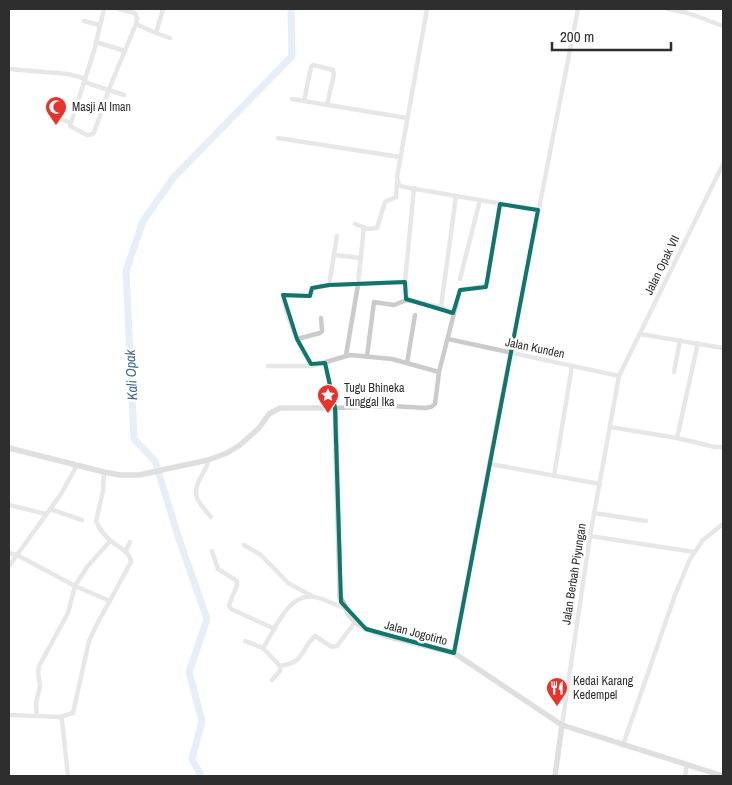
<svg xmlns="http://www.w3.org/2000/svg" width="732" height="785" font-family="'Archivo Narrow',sans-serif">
<rect width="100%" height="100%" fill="#fff"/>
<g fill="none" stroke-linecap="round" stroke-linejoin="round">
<polyline stroke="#c7daed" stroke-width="7" points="201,776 192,759 202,721 189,672 207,619 179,539 155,461 134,439 126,271 143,221 174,177 292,56 291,9"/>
<g stroke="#cbcbcb" stroke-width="4.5">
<polyline points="104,9 94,51 70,126 87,135 93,134 95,130 109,89 136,24 137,18 135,13 118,9"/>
<polyline points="163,9 156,33 170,38"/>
<polyline points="427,9 397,177 399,185 404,187 538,210"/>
<polyline points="668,9 688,13 723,26"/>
<polyline points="84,21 99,25"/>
<polyline points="136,24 156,33"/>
<polyline points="96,42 125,51"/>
<polyline points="9,69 68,74 83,78 86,82 90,84 124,95"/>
<polyline points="292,99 407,118"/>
<polyline points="304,101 311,67 313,65 333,70 334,74 327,105"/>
<polyline points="55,117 71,123"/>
<polyline points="278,138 400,157"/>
<polyline points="414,188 405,282 407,300 441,307 453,314"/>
<polyline points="355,224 368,229 377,228 385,202 396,197 397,183"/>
<polyline points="334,255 361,258"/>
<polyline points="460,279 480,200"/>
<path d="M405,282L329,285L312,288L309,296L283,295C286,317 299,348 312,366L350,355L392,359L439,372"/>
<polyline points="329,285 337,236"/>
<polyline points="441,307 456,196"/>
<polyline points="640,334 723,348"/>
<polyline points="297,339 320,333 322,331 321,318"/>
<polyline points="448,339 619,376"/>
<polyline points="346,355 358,285 364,227"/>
<polyline points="367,356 374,302 394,305 407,300"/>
<polyline points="325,363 335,408 393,406 425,408 431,407 435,404 439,372 460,290 484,286 487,282 500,204"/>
<polyline points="407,363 415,315"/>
<polyline points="268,366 312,366"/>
<polyline points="674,372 680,340"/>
<polyline points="610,427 677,438 715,447 723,447"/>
<polyline points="677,438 698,343"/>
<path d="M208,460C208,465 205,470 202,475C190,496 197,500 211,517"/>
<polyline points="490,464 600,484"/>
<polyline points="554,476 572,366"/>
<polyline points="9,505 46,514"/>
<polyline points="50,509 82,520"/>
<polyline points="594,513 646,521"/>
<polyline points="590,536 694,552"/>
<polyline points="244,545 261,555 288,583 312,596"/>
<polyline points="212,551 218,569 237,581 237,585 229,605 231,609 275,629"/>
<polyline points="125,552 130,542"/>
<polyline points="9,553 17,555 75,586 110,601"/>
<polyline points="9,566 61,494 77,465"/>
<polyline points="245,641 263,648 280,666 280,671 272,680"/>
<path d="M263,648C275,630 288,592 315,597C325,599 335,605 345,608"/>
<polyline points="454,653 501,403 578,9"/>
<path d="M280,666C306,662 299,651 315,636L332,647L337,646L355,622"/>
<polyline points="9,715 37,716"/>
<path d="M60,717L73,713L89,641L96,626L131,562C130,551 119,548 111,541C105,536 99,528 96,521L103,491L104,472"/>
<polyline points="562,725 590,536 619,376 723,164"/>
<polyline points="623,745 675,595 690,559 703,540 723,524"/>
<polyline points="68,776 62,720 60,717 37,716 36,703 40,686 38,672 39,666 68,613 75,586 87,567 110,541"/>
<polyline points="685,776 687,765"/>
</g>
<g stroke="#b8b8b8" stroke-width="5.5">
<polyline points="9,448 104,472 120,475 139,475 208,460 227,453 240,445 259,428 269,414 280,408 335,408 340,597 349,615 355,622 366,629 386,636 454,653 562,725 723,776"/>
<polyline points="555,776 562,725"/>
</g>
</g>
<path d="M0 0H732V785H0ZM500,204L538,210L454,653L366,629L341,602L335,408L325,363L311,364L297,339L283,295L310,296L312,288L329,285L405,282L406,299L453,313L460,290L486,287Z" fill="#fff" fill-opacity=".55" fill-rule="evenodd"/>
<path fill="none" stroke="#0f766e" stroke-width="4" stroke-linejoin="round" d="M500,204L538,210L454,653L366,629L341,602L335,408L325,363L311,364L297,339L283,295L310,296L312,288L329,285L405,282L406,299L453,313L460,290L486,287Z"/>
<defs>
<g id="mosque-pin" transform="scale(1.125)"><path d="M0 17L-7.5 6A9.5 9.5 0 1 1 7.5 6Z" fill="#eb312b" stroke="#fff"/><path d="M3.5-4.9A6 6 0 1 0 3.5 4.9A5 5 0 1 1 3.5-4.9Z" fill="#fff"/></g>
<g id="sight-pin" transform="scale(1.125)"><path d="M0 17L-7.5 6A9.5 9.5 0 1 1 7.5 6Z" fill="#eb312b" stroke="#fff"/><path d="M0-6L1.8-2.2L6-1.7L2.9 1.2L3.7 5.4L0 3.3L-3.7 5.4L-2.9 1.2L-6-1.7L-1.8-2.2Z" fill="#fff"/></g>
<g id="restaurant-pin" transform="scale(1.125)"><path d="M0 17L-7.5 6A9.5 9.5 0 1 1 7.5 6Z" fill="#eb312b" stroke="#fff"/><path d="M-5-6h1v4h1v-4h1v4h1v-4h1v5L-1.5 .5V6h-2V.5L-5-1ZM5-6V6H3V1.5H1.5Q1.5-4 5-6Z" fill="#fff"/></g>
</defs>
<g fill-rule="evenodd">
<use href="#mosque-pin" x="56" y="107"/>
<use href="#sight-pin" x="328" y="395"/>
<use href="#restaurant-pin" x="557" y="688"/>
</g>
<g text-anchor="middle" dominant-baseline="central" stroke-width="5" stroke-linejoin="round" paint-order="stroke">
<g font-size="12" fill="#2e2e2e" stroke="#fff" text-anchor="start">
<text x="72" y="107">Masji Al Iman</text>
<text x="344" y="388">Tugu Bhineka<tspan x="344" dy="14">Tunggal Ika</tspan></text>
<text x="573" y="681">Kedai Karang<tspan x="573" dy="14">Kedempel</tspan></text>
</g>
<g font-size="12" fill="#2e2e2e" stroke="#fff">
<text transform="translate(662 265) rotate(-64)">Jalan Opak VII</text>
<text transform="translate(535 348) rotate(12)">Jalan Kunden</text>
<text transform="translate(574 574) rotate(-81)">Jalan Berbah Piyungan</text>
<text transform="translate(416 633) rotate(15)">Jalan Jogotirto</text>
</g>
<g font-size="14" font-style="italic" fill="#396793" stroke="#fff">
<text transform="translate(131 375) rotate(-93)">Kali Opak</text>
</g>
</g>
<rect width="732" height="785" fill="none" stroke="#2e2e2e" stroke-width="20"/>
<path d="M552 42v8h119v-8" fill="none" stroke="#2e2e2e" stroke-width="2.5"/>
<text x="560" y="42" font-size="15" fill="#2e2e2e" stroke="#ffffff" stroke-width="4" paint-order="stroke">200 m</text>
</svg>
